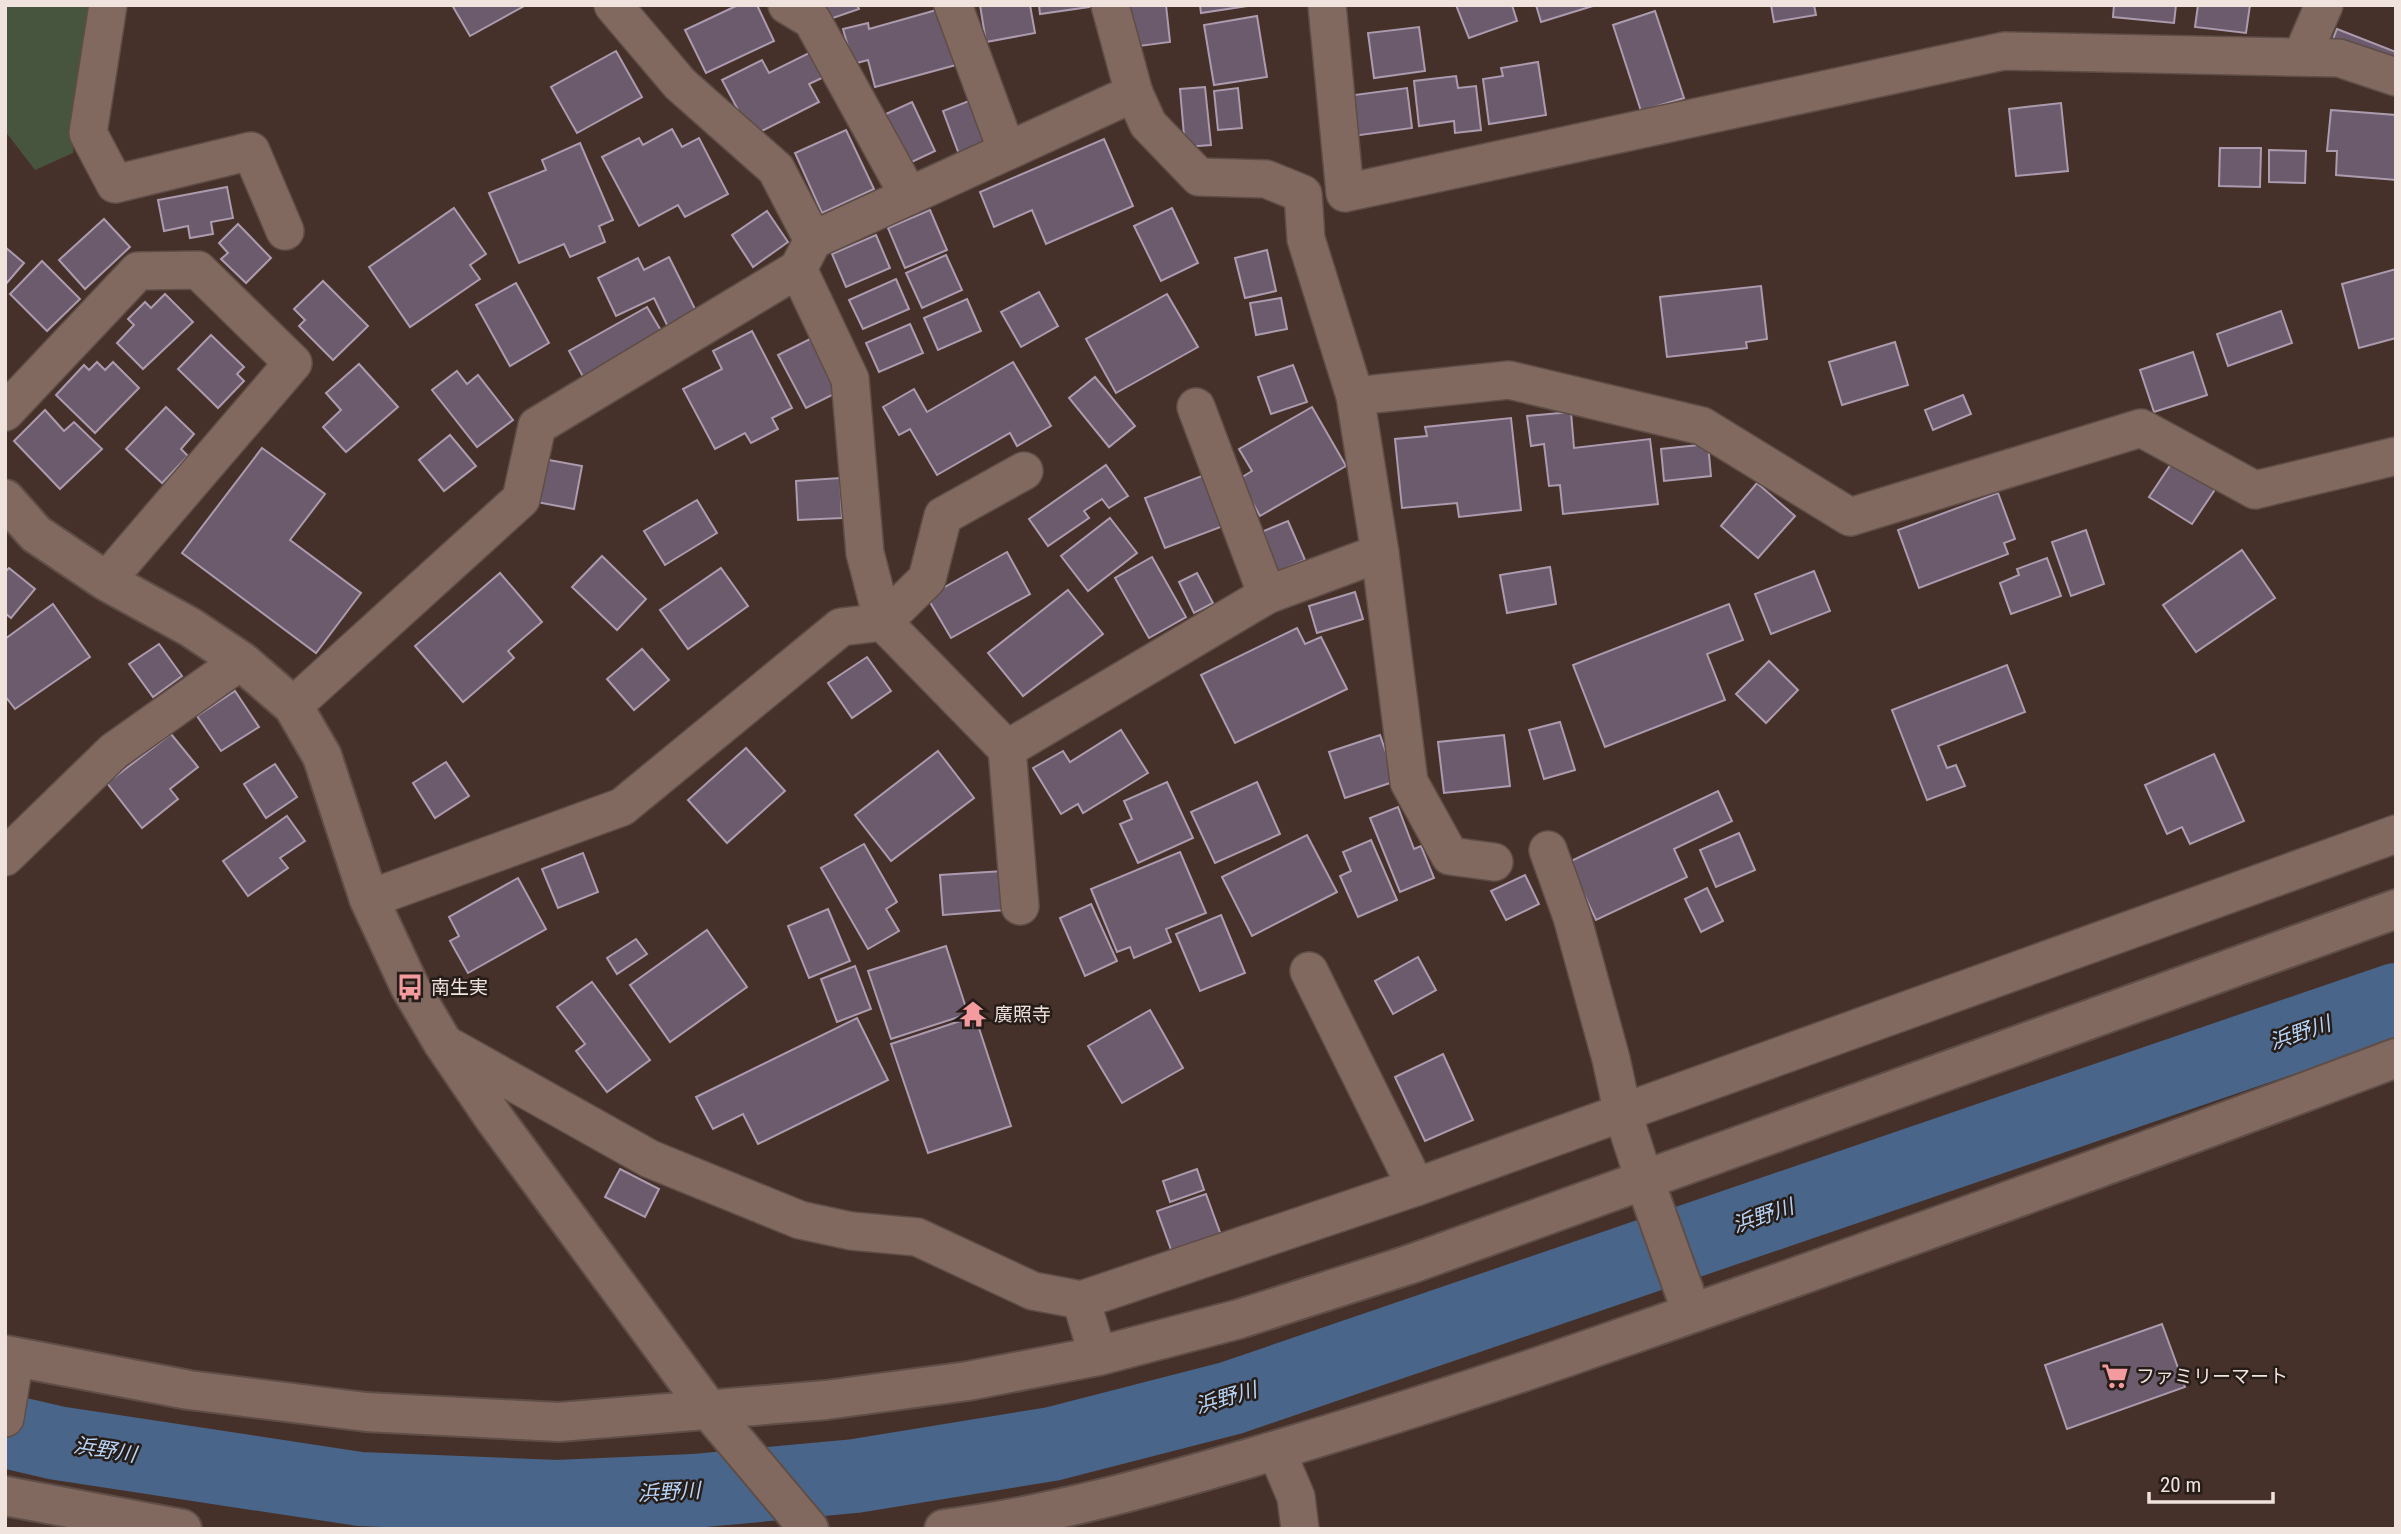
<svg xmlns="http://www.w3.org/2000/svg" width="2401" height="1534" font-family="'Roboto Condensed','Noto Sans JP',sans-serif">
<rect width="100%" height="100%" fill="#46312a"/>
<polygon fill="#47553e" points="5,5 93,5 81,57 73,153 35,170 5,131"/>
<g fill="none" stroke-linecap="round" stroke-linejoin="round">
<polyline stroke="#49668a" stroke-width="74" points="5,1431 57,1443 360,1489 557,1497 694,1491 855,1476 1052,1444 1231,1398 2396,1000"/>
</g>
<g fill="#6b5b6d" stroke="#ac9bae" stroke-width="2">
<polygon points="452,5 526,5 470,36"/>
<polygon points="738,5 757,5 774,41 706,73 685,30"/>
<polygon points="825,5 857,5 859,9 830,19"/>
<polygon points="980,5 1030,5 1035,33 986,42"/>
<polygon points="1039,5 1095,5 1096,6 1040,14"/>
<polygon points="1127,5 1166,5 1170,42 1132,47"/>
<polygon points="1200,5 1254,5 1201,13"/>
<polygon points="1456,5 1512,5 1517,21 1469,38"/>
<polygon points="1536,5 1596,5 1541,22"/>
<polygon points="1771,5 1814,5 1816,15 1774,22"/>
<polygon points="2114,5 2176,5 2174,23 2113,17"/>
<polygon points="2198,5 2250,5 2246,33 2195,27"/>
<polygon points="940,9 956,65 875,87 868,60 853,64 843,29 868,23 869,29"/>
<polygon points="1655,11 1684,98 1641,111 1613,25"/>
<polygon points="1257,16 1267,77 1214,85 1204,25"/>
<polygon points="1419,27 1425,71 1374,78 1368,33"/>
<polygon points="2337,29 2396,52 2390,67 2331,44"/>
<polygon points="616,51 642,97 577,133 551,87"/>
<polygon points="811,52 824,77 809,84 819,102 752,136 722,80 762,60 769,73"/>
<polygon points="1538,62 1546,115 1489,124 1483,79 1503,76 1501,68"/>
<polygon points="1456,76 1458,88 1476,86 1481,130 1455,133 1454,121 1419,126 1414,81"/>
<polygon points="1205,87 1211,145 1185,147 1180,89"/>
<polygon points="1238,88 1242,128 1218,130 1214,91"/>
<polygon points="1407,88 1412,128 1353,136 1347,96"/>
<polygon points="974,99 992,144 960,157 943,111"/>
<polygon points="912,102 935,151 899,168 875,119"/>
<polygon points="2061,103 2068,171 2016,176 2009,109"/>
<polygon points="2331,110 2396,115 2396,180 2336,175 2337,151 2327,151"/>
<polygon points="672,129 682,147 699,138 728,194 685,217 678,205 639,226 602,157 639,138 643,145"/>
<polygon points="846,130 874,189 822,213 795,153"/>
<polygon points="1104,139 1133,206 1046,244 1032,210 994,227 980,192"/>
<polygon points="580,143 613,220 599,226 605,242 570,257 564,244 519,263 489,193 546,170 542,160"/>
<polygon points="2220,148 2261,148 2260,187 2219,186"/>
<polygon points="2269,150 2306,151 2305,183 2269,182"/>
<polygon points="227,187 233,218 211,222 213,234 190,238 188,226 164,231 158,200"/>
<polygon points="454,208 486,254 470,265 480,279 410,327 369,267"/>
<polygon points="1172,208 1198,263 1161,281 1134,226"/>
<polygon points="930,210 947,250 905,268 888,228"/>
<polygon points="767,211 788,242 753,267 732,235"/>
<polygon points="104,219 130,247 85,289 59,260"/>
<polygon points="238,224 271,258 246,283 221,259 228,253 219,243"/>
<polygon points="876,235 890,268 846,287 832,254"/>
<polygon points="5,247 24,263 5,285"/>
<polygon points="1267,250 1276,291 1245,298 1235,258"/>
<polygon points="946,255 962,290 922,308 906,273"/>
<polygon points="669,257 698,315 669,329 654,298 616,316 598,278 638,258 644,270"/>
<polygon points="42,261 80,299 47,331 10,294"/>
<polygon points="2396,269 2396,338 2359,348 2342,284"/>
<polygon points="896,279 909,309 863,329 849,300"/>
<polygon points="323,281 368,326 333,360 299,326 305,320 294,309"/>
<polygon points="516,283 549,343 510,366 476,305"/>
<polygon points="1761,286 1767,339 1746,342 1747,348 1667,357 1660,297"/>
<polygon points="1039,292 1058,326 1021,347 1001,312"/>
<polygon points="165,294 193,322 143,369 117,343 134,325 128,319 145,302 151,308"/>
<polygon points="1167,294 1198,347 1116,393 1086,339"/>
<polygon points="1281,298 1287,329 1256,335 1250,303"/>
<polygon points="967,299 981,331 938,350 924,318"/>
<polygon points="647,307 666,339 587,384 569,351"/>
<polygon points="2281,311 2292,343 2228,366 2217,334"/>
<polygon points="910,324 923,353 879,372 866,343"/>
<polygon points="752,331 792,408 772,418 778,429 751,443 745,433 715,449 683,389 722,369 713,351"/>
<polygon points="211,335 244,367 237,374 244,381 218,408 178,369"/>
<polygon points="812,338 840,391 806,408 778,355"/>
<polygon points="1895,342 1908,385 1842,405 1829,362"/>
<polygon points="2193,352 2207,395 2154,412 2140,370"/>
<polygon points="97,362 105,370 113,362 139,388 95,433 56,395 84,365 89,370"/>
<polygon points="1013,362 1051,426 1017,446 1010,433 937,475 910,429 899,435 883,407 914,389 927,412"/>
<polygon points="359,364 398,407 346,452 323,427 341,410 326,393"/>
<polygon points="1293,365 1307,402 1271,414 1258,377"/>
<polygon points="457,371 467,384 478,375 513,420 477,447 432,390"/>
<polygon points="1095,377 1135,426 1109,447 1069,398"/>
<polygon points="1963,395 1971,414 1933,430 1925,410"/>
<polygon points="166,407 194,434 181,449 188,456 162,483 126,449"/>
<polygon points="1312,407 1346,466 1260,516 1239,479 1252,471 1239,449"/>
<polygon points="45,410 64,431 74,422 102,449 60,489 14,441"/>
<polygon points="1571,412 1574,448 1650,439 1658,504 1563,514 1560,485 1549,486 1544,444 1531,446 1527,416"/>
<polygon points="1511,418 1521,510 1459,517 1457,503 1402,508 1395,439 1427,436 1425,427"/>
<polygon points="450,435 476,466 444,491 419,460"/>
<polygon points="1708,444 1711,476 1664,481 1661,449"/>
<polygon points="262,448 325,494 290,540 361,593 316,653 182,553"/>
<polygon points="538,458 582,466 574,509 531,501"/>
<polygon points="2173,461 2216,488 2192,524 2149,497"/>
<polygon points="1106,465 1128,496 1109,508 1102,499 1084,511 1089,518 1048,546 1029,519"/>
<polygon points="1207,474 1226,525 1165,548 1145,498"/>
<polygon points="840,478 842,518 798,520 796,481"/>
<polygon points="1757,483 1795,516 1758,558 1721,526"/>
<polygon points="1998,493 2015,539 2004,543 2008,554 1919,588 1898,530"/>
<polygon points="697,500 717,533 665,565 644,531"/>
<polygon points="1110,518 1137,553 1088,591 1061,556"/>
<polygon points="1288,521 1305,560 1276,572 1259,533"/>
<polygon points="2086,530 2104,584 2071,596 2052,542"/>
<polygon points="2242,550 2275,598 2196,652 2163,605"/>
<polygon points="1007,552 1030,594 951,638 927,597"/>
<polygon points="602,556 646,599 617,630 572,587"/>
<polygon points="1152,557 1186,617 1149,638 1115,578"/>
<polygon points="2047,558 2061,596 2011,614 2000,583 2019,575 2017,569"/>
<polygon points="1550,567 1556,604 1507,613 1500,575"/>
<polygon points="9,568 35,589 11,618 5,613 5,572"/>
<polygon points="721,568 748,606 688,649 660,610"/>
<polygon points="1814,571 1830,611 1771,634 1755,594"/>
<polygon points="500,573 542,622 508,651 514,658 463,702 415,646"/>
<polygon points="1197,573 1213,603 1194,613 1179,582"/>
<polygon points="1068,590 1103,634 1023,696 988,653"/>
<polygon points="1355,592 1363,619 1317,633 1309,606"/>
<polygon points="53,604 90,657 15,709 5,696 5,639"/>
<polygon points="1729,604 1743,640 1707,654 1725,700 1605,747 1573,665"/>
<polygon points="1297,628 1305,644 1321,637 1347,689 1235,743 1201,675"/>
<polygon points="159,644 182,676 153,697 129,664"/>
<polygon points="642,649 669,680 634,710 607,679"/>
<polygon points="867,657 891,691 852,718 828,683"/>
<polygon points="1769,661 1798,690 1766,723 1736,694"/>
<polygon points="2007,665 2025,712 1938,746 1947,768 1956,765 1965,786 1927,800 1892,710"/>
<polygon points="235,691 259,727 221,751 197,716"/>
<polygon points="1560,722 1575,770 1544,779 1529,730"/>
<polygon points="1121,730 1148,773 1083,813 1078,804 1061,814 1033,768 1063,751 1070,762"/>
<polygon points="171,734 198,767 170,789 178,799 142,828 107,783"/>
<polygon points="1380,735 1396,781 1345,798 1329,752"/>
<polygon points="1504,735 1510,786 1444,793 1438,742"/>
<polygon points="746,748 785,791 727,843 688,800"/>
<polygon points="938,751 974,798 891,861 855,815"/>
<polygon points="2214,754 2244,821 2190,844 2182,827 2167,834 2145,785"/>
<polygon points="446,762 469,796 435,818 413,783"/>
<polygon points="275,764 297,797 266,818 244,784"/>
<polygon points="1167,782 1193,838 1138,863 1120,824 1132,819 1124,801"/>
<polygon points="1257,782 1280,834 1215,863 1191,812"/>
<polygon points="1718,791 1732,821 1674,849 1687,877 1596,920 1569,862"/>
<polygon points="1398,807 1414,849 1421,846 1434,878 1400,892 1370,818"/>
<polygon points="287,816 305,841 280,858 288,868 248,896 223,861"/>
<polygon points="1739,833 1755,870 1716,887 1700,850"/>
<polygon points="1307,835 1337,892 1252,936 1222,877"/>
<polygon points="1371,840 1397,900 1358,917 1340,876 1351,871 1343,852"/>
<polygon points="864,844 897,902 886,909 899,931 868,949 821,868"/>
<polygon points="1180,852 1206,913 1166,929 1171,942 1134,958 1130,947 1117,952 1091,889"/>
<polygon points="583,853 598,892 558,908 542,869"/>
<polygon points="1003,871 1005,910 943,915 940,875"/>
<polygon points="1525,875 1539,904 1506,920 1491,891"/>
<polygon points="518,878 546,929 468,973 450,941 459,936 449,917"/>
<polygon points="1707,888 1723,921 1701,932 1685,899"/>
<polygon points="1091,904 1117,961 1085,976 1060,918"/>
<polygon points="828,909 850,961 809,978 788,926"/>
<polygon points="1221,915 1245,973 1200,991 1176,934"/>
<polygon points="707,930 747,987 670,1042 630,985"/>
<polygon points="636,939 647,954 617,974 607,958"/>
<polygon points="946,946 968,1014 891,1039 868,971"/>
<polygon points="1418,957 1436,990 1393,1014 1375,981"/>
<polygon points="855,966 871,1009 837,1022 821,979"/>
<polygon points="592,982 650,1060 607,1092 576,1051 585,1044 557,1007"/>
<polygon points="1150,1010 1183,1068 1122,1103 1088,1046"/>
<polygon points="975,1016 1011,1126 928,1153 891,1044"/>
<polygon points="857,1018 888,1080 758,1144 743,1114 713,1129 696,1097"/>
<polygon points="1443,1054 1473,1120 1425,1141 1395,1077"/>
<polygon points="620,1169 659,1189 645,1217 605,1197"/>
<polygon points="1197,1169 1204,1190 1170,1202 1163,1181"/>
<polygon points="1206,1194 1222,1238 1173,1255 1157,1211"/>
<polygon points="2162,1324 2185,1387 2067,1429 2045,1365"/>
</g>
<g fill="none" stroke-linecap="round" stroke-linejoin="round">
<g stroke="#5f4d47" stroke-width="40">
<g id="minor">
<polyline points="108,5 88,133 115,184 251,151 285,231"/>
<polyline points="787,5 812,20 909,196"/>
<polyline points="953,5 1007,151"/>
<polyline points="1110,5 1134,93 1148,124 1199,177 1266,179 1303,194 1306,239 1355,396 1380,553 1409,782 1450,856 1494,862"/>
<polyline points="1327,5 1345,193 2004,51 2339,58 2396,77"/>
<polyline points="2302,56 2324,5"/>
<polyline points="813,240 1134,93"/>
<polyline points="1355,396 1509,380 1702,426 1850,517 2141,428 2255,490 2396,456"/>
<polyline points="1196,407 1267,595"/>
<polyline points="5,412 138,271 198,270 293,363 106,581"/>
<polyline points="293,706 521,499 537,426 798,269 813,240 776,169 680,84 613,5"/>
<polyline points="1007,749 1267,595 1380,553"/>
<polyline points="1548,850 1572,917 1611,1059 1623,1114 1644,1179"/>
<polyline points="5,857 114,751 241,661"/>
<polyline points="369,899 622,807 841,627 883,622 865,553 850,379 798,269"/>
<polyline points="1020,906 1007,749 883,622 927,579 943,516 1024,471"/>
<polyline points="1309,971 1416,1187"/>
<polyline points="443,1043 650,1159 800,1220 851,1231 917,1237 1033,1291 1081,1300 1416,1187 2396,834"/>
<polyline points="1081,1300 1098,1356"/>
<polyline points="5,1418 15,1357"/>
<polyline points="1276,1450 1296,1497 1300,1529"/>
</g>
</g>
<g stroke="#5f4d47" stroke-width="42">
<g id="tertiary">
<polyline points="5,499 36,534 106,581 190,627 241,661 293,706 322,756 369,899 410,987 443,1043 494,1118 709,1410 809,1529"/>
<polyline points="1644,1179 1692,1313"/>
<polyline points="5,1355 189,1390 366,1412 559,1422 826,1400 968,1381 1098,1356 1239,1319 1408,1265 2396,909"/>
<polyline points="5,1496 182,1529"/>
<path d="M944,1529C1048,1516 1150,1487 1250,1458C1368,1423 1485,1386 1601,1345C1867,1253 2132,1157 2396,1058"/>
</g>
</g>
<use href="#minor" stroke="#816960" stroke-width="37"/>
<use href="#tertiary" stroke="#816960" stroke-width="38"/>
</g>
<defs>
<g id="bus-bare" transform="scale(2.1)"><path d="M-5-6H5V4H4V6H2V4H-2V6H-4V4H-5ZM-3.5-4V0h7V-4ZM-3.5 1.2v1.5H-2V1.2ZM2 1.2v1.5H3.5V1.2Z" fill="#f49b9f" stroke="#261c18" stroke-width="2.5" paint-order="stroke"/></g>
<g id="temple-bare" transform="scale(2.1)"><path d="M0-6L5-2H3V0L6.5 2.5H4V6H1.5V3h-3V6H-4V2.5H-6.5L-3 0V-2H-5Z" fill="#f49b9f" stroke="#261c18" stroke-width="2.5" paint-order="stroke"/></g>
<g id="supermarket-bare" transform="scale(2.1)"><path d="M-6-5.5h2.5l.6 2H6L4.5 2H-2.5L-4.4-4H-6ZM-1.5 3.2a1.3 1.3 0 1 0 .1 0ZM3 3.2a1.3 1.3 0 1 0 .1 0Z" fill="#f49b9f" stroke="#261c18" stroke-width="2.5" paint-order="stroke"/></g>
</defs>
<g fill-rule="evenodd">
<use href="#bus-bare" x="410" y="987"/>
<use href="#temple-bare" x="973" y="1014"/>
<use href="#supermarket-bare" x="2115" y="1376"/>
</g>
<g text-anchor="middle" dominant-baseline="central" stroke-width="5" stroke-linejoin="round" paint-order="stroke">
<g font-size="19" fill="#f0e2dd" stroke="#261c18" text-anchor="start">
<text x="431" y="987">南生実</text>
<text x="994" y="1014">廣照寺</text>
<text x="2136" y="1376">ファミリーマート</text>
</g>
<g font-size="21" font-style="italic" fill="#b7d4f7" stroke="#261c18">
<text transform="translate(2300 1033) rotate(-19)">浜野川</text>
<text transform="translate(1763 1216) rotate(-19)">浜野川</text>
<text transform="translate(1226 1398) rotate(-16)">浜野川</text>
<text transform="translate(105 1450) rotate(9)">浜野川</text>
<text transform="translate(669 1492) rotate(-3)">浜野川</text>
</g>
</g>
<rect width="2401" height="1534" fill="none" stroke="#f0e2dd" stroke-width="14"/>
<path d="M2149 1492v10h124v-10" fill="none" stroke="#f0e2dd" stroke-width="3.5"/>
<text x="2160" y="1492" font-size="21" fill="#f0e2dd" stroke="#261c18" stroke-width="5" paint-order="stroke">20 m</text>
</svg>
